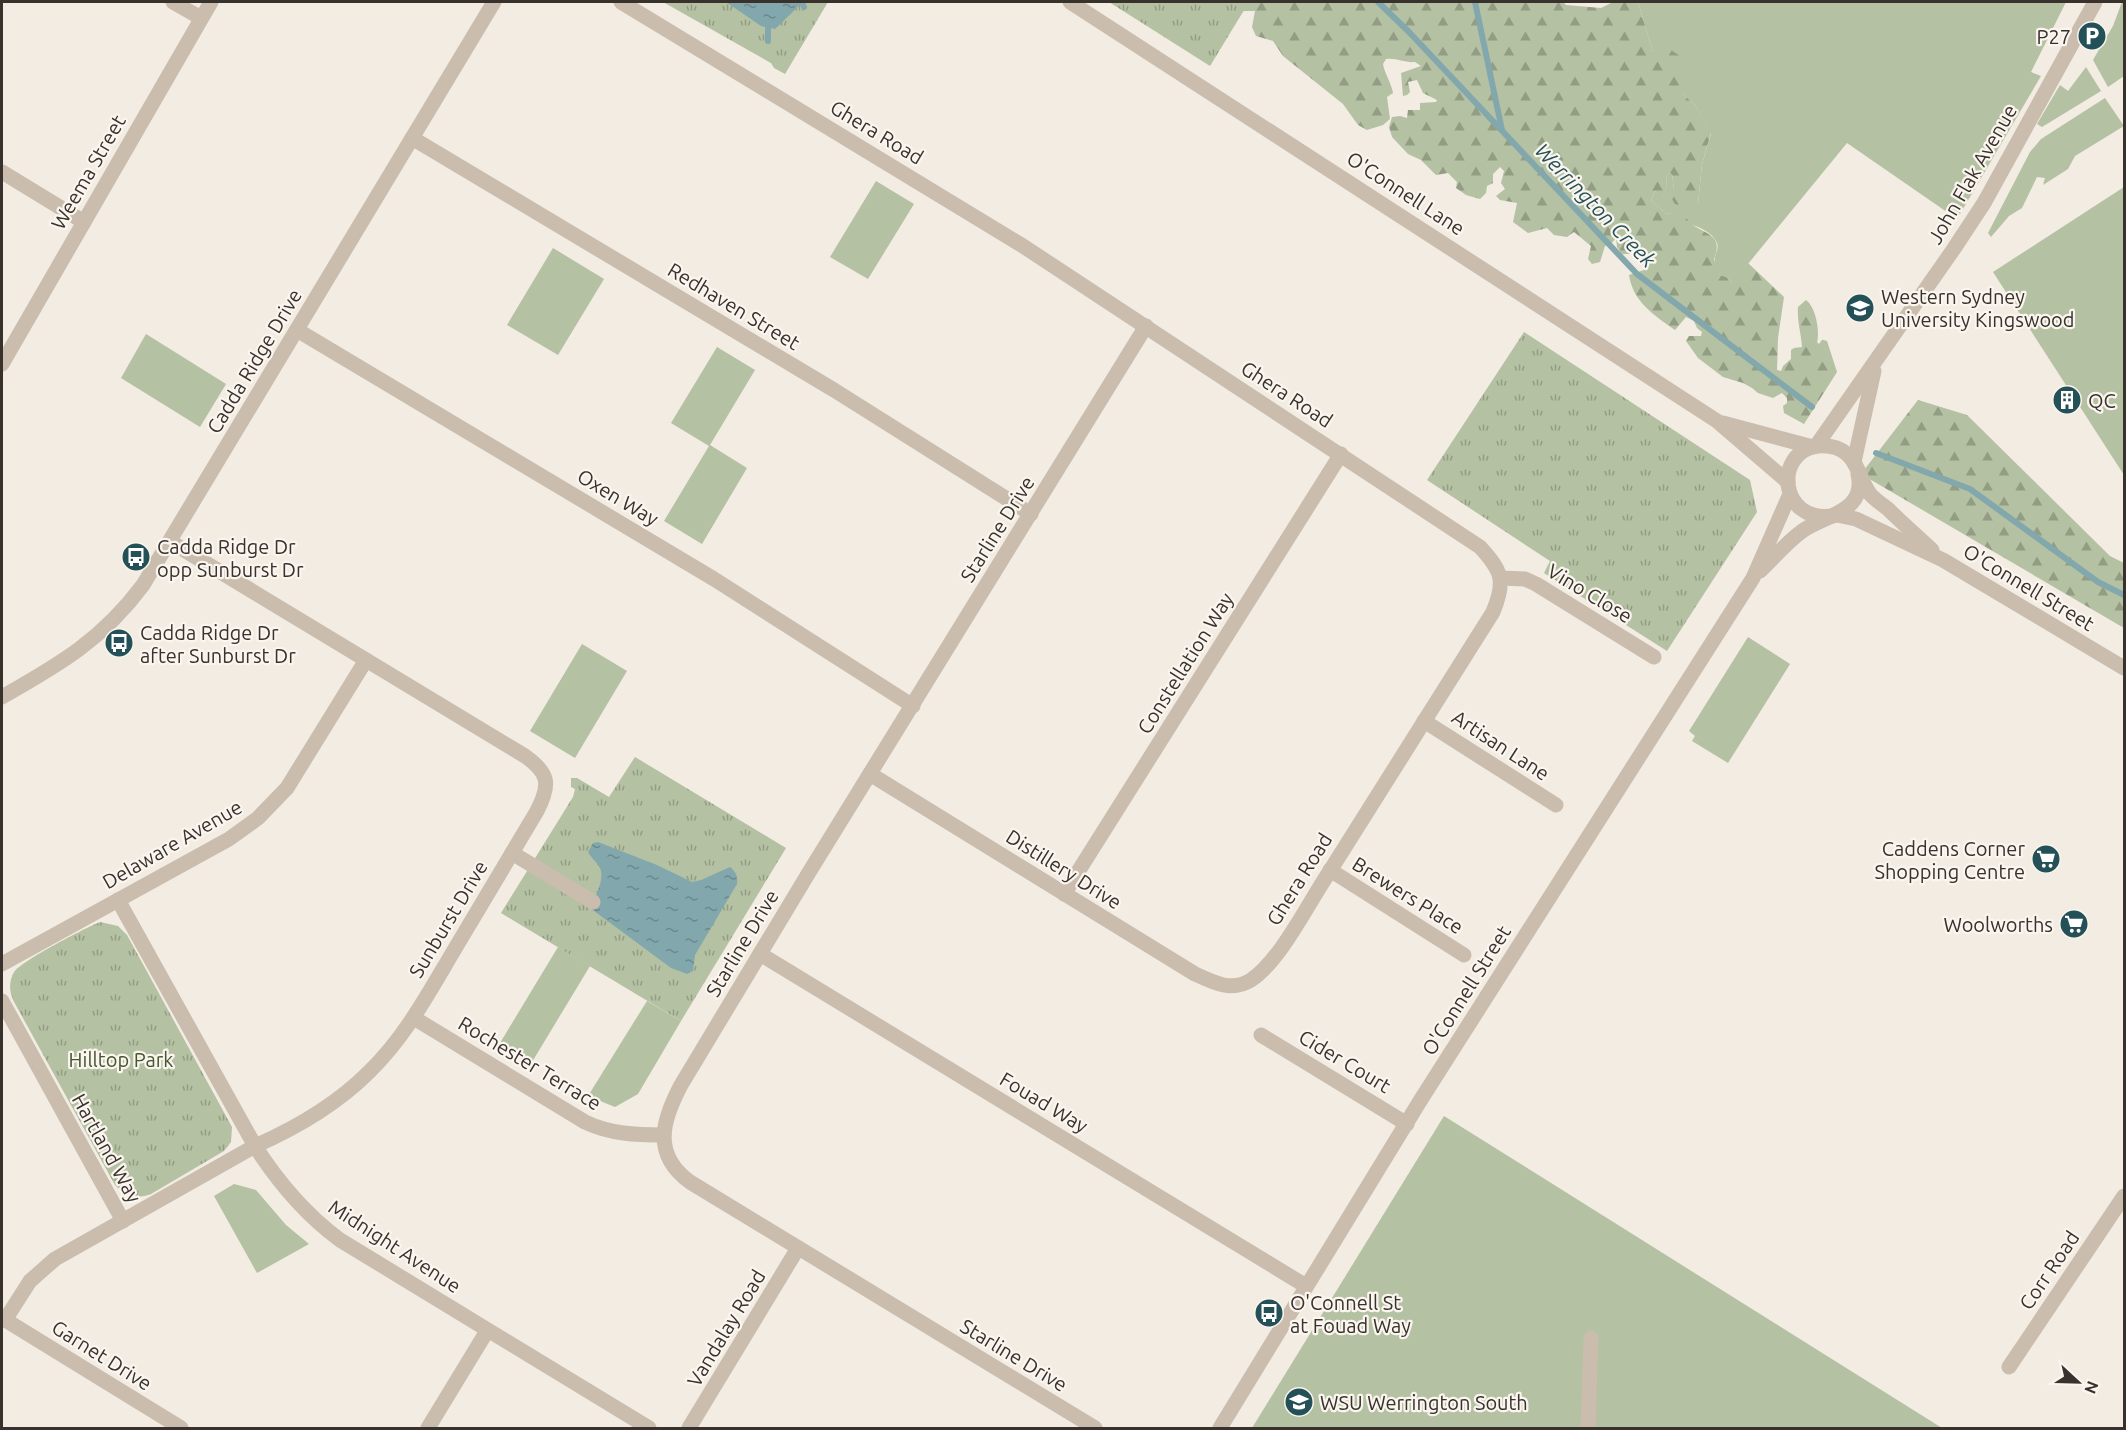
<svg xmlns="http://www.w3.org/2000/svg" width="2126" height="1430" font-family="Ubuntu,sans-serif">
<defs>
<pattern id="forest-firs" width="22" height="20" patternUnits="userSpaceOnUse" patternTransform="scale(1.5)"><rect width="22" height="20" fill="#b4c1a2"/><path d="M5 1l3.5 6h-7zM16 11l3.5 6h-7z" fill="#939d84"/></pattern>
<pattern id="park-tufts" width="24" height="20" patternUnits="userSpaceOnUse" patternTransform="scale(1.5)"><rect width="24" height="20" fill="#b4c1a2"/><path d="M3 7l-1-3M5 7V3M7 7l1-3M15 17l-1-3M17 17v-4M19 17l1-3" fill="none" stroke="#939d84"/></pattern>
<pattern id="water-ripples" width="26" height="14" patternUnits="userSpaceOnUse" patternTransform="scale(1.5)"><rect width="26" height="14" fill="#82a8ad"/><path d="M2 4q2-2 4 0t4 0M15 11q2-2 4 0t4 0" fill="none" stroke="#6b898d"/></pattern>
</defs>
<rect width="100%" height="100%" fill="#f2ece2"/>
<g fill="#b4c1a2">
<path d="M1638,2H2066L2031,72L2041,76L1957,219L1847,143L1734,281L1730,282L1729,278L1720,275C1717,269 1714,263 1715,257C1716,252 1719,248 1717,243C1712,229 1685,221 1672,221V214L1665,213L1651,200L1655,191L1662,197L1666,190L1667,173L1672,174L1674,190L1698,204L1702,164L1711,134L1695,105L1682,93V58L1653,52Z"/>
<polygon points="2122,2 2124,2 2124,76 2108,87 2093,60 2113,26"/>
<polygon points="2086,67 2101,91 2042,127 2037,124 2060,85 2068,91"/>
<polygon points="2105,98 2124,126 2075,156 2068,169 2043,185 2045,178 2037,177 2022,208 2009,216 1991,237 1988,233 2030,152 2041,139"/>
<polygon points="876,181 914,204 868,279 830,257"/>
<polygon points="2124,187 2124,475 1993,272"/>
<polygon points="553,248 604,279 558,355 507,325"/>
<polygon points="146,334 226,384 200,427 121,378"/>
<polygon points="717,347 755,370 710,445 747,468 702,544 664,521 709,446 671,423"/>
<polygon points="1748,637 1790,664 1728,763 1692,741 1695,736 1689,731"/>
<polygon points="582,644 627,671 575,758 530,731"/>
<polygon points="558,947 590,966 532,1062 500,1043"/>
<polygon points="647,1001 681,1021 638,1094 615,1107 588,1096"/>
<polygon points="1444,1116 1942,1428 1252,1428"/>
<polygon points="234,1184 256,1190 286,1225 309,1244 257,1273 214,1196"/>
</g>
<g fill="url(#forest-firs)">
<path d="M1210,2H1563L1566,5L1601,8L1613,2H1638L1653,52H1658L1665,46L1683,58L1682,93L1695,105L1711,133L1702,164L1698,204L1688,207L1675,204L1670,196L1674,190L1672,174L1667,173L1666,190L1662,198L1655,191L1651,200L1665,213L1672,214V221H1678L1682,214C1688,219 1690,224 1696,227C1712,236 1722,238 1714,259L1720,275L1729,278L1730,282L1733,281L1730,275L1731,272L1738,275L1748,263L1784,297L1778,338L1777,370L1781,371L1783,366L1791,359V350L1794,348L1802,347C1801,333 1797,321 1798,307L1806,300C1816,307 1820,332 1817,342L1819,344L1822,340L1827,341L1837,372L1804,424L1784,413L1783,406L1787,403V398L1782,393L1773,398L1758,393L1752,388L1743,383L1723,377L1698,358L1686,341L1689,336H1701L1702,332L1697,328L1694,321L1686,317L1675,330C1654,315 1633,302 1629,275L1644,270L1639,248L1631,254H1622L1617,247L1616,238L1611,244L1605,246L1600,262L1592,264L1588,259L1591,246L1574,232L1567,237L1554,235L1547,228L1528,233L1513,222L1517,203L1500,200L1496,196L1505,189L1501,183L1504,171L1500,167L1493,174V183L1487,186L1486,193L1480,199L1466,195L1456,188L1457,182L1448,173L1436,175L1421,160L1408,154L1392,137L1389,127L1392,117L1400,116L1407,118L1408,110H1420V103L1436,102L1437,100L1423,93L1417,80L1408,82L1410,92L1407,95L1403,96L1401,73L1421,66L1415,62C1405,63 1397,58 1386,59L1383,64C1385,75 1391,82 1393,93L1387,97L1390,119L1383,125L1367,130L1358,125L1343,104L1283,56L1273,41L1256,36L1252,27L1255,11H1235Z"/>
<polygon points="1918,400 1967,415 2110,556 2124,563 2124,628 1861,474"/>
</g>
<g fill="url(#park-tufts)">
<polygon points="663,2 828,2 785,74 774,68 771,63"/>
<polygon points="1109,2 1249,2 1210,66"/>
<polygon points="1524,332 1750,480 1757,512 1667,651 1544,573 1550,561 1427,480"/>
<polygon points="635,757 786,848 681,1021 501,913 573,797 575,789 571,787 571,778 577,778 609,797"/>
<path d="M100,922L118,926L127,935L232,1127L231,1142L224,1151L151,1194C136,1200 126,1196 115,1185L13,1000C9,990 9,981 14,972C21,961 85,928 100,922Z"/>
</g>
<g fill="url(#water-ripples)">
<polygon points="726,2 803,2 775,29 761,26"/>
<path d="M598,842L657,865L692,882L701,880L730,867C736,872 738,876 737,884L695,955L693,971L687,974L671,968L590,908C595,898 605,880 600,868C598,863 591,858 588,852L593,843Z"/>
</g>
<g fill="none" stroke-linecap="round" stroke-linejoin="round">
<g stroke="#82a8ad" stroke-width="6">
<polyline points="802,2 804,7"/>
<polyline points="1378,2 1408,31 1637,274 1812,407"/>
<polyline points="1475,2 1502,130"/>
<polyline points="766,21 768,24 768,41"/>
<polyline points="1876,453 1970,489 2098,582 2124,595"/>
</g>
<g stroke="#cabdae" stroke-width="15">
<polyline points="173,2 201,18"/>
<path d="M621,2L1023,246L1480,547C1502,571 1506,581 1493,612C1438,699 1383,786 1328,874C1308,904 1280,961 1251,980C1232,992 1214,983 1195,974L870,774"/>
<polyline points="1070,2 1717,421 1788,482"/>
<polyline points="412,138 834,390 1031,514"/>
<polyline points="2,172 84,222"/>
<polyline points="297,330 714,579 913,706"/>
<polyline points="2,364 211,2"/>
<polyline points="1723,423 1813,447"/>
<polyline points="1816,446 1953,250 1984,203 2095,2"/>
<polyline points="1854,462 1874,371"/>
<polyline points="1837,515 1856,519 1943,560 2124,668"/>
<path d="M1833,516C1778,523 1774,452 1817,446C1827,445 1839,447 1847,454C1859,465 1861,482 1870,494C1875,500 1882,504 1888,509C1902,523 1917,536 1932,550"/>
<path d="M1760,571C1773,559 1786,543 1801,532C1823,515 1867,513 1858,474"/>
<polyline points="1500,578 1525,579 1536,584 1654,657"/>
<path d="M2,697C60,664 102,640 143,585L494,2"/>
<polyline points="1424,721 1556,805"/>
<polyline points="512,853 593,902"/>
<polyline points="1330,870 1464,955"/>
<polyline points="1064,894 1341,454"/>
<path d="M118,900L255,1146C278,1182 305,1214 340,1240L649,1428"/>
<polyline points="760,954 1306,1286"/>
<polyline points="2,964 229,839 258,818 287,788 366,660"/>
<polyline points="2,1001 123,1221"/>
<path d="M414,1018L585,1122C610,1134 636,1135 664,1135"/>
<polyline points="1261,1035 1407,1124"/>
<polyline points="2,1318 181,1428"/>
<path d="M5,1320L30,1281L55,1259L255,1146C296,1128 337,1104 369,1072C405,1037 428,994 453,952C481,905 509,858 537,811C551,784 549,773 525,756L171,542"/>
<polyline points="2009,1367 2124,1196"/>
<polyline points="428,1428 487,1331"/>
<polyline points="689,1428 798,1248"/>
<path d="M1095,1428L690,1182C652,1154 662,1121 681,1085L808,874L1146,326"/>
<polyline points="1220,1428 1420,1101 1753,578 1790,494"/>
<polyline points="1588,1428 1591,1338"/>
</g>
</g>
<defs>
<g id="parking-disc" transform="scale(1.5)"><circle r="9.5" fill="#245058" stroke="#faf5ee"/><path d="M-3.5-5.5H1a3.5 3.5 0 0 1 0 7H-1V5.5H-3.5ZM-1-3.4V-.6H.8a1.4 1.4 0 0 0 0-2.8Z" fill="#fff"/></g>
<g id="university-disc" transform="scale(1.5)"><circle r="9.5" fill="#245058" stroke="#faf5ee"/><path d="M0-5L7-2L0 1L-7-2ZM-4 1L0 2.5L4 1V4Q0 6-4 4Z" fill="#fff"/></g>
<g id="building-disc" transform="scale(1.5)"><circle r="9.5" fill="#245058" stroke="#faf5ee"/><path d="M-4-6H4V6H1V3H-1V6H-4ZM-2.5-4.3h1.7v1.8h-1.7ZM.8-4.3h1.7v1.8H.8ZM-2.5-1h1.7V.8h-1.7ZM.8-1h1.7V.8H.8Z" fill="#fff"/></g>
<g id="bus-disc" transform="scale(1.5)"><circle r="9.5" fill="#245058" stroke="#faf5ee"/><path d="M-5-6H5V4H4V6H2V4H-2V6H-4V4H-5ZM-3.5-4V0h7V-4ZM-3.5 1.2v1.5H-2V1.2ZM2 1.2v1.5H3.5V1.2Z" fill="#fff"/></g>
<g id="supermarket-disc" transform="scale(1.5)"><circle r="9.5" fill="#245058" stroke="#faf5ee"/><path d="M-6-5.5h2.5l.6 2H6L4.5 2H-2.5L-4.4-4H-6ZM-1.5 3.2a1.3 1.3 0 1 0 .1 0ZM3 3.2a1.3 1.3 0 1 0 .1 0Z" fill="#fff"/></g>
</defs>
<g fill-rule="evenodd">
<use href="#parking-disc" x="2092" y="36"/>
<use href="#university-disc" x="1860" y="308"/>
<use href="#building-disc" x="2067" y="400"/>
<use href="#bus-disc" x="136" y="557"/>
<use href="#bus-disc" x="119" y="643"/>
<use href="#supermarket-disc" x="2046" y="859"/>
<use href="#supermarket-disc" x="2074" y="924"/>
<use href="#bus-disc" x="1269" y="1313"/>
<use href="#university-disc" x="1299" y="1402"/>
</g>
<g text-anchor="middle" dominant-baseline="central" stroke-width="4.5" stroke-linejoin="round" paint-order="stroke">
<g font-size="20" fill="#39312c" stroke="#faf5ee" text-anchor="start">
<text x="2071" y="36" text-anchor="end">P27</text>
<text x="1881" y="296">Western Sydney<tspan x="1881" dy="23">University Kingswood</tspan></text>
<text x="2088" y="400">QC</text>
<text x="157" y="546">Cadda Ridge Dr<tspan x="157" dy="23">opp Sunburst Dr</tspan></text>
<text x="140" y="632">Cadda Ridge Dr<tspan x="140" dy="23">after Sunburst Dr</tspan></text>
<text x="2025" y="848" text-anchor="end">Caddens Corner<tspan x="2025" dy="23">Shopping Centre</tspan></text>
<text x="2053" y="924" text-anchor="end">Woolworths</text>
<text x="1290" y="1302">O'Connell St<tspan x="1290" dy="23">at Fouad Way</tspan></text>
<text x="1320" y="1402">WSU Werrington South</text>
</g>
<g font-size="20" fill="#39312c" stroke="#faf5ee">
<text transform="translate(877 132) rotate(31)">Ghera Road</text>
<text transform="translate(88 172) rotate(-60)">Weema Street</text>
<text transform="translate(1972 174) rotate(-60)">John Flak Avenue</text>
<text transform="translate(1406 193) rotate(33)">O'Connell Lane</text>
<text transform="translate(734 306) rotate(31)">Redhaven Street</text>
<text transform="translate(254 361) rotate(-59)">Cadda Ridge Drive</text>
<text transform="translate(1287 394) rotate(33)">Ghera Road</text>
<text transform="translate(618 497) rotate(31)">Oxen Way</text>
<text transform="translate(997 529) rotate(-58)">Starline Drive</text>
<text transform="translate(2029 587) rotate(31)">O'Connell Street</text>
<text transform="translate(1590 593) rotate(31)">Vino Close</text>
<text transform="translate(1185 663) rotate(-58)">Constellation Way</text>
<text transform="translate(1501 745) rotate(33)">Artisan Lane</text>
<text transform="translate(172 844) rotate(-30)">Delaware Avenue</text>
<text transform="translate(1064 869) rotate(32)">Distillery Drive</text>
<text transform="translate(1299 879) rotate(-58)">Ghera Road</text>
<text transform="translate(1408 895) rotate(32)">Brewers Place</text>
<text transform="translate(448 919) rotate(-59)">Sunburst Drive</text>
<text transform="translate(742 943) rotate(-59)">Starline Drive</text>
<text transform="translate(1466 990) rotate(-58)">O'Connell Street</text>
<text transform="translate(1345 1061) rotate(31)">Cider Court</text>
<text transform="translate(530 1063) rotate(31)">Rochester Terrace</text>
<text transform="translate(1044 1102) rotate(31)">Fouad Way</text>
<text transform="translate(107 1148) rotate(61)">Hartland Way</text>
<text transform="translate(395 1246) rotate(33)">Midnight Avenue</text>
<text transform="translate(2049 1270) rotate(-56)">Corr Road</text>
<text transform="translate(726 1328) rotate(-59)">Vandalay Road</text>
<text transform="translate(102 1355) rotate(32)">Garnet Drive</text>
<text transform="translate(1014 1355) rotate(31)">Starline Drive</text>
</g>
<g font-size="20" fill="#455631" stroke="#faf5ee">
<text x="121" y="1059">Hilltop Park</text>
</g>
<g font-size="21" font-style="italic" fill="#245058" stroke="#faf5ee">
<text transform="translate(1596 205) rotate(46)">Werrington Creek</text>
</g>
</g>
<rect width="2126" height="1430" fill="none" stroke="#39312c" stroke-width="6"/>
<g transform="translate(2078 1382) rotate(112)" stroke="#faf5ee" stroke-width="4.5" paint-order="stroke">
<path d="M0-4.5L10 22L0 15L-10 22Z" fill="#39312c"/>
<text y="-9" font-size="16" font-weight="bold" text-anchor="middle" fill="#39312c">N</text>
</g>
</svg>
